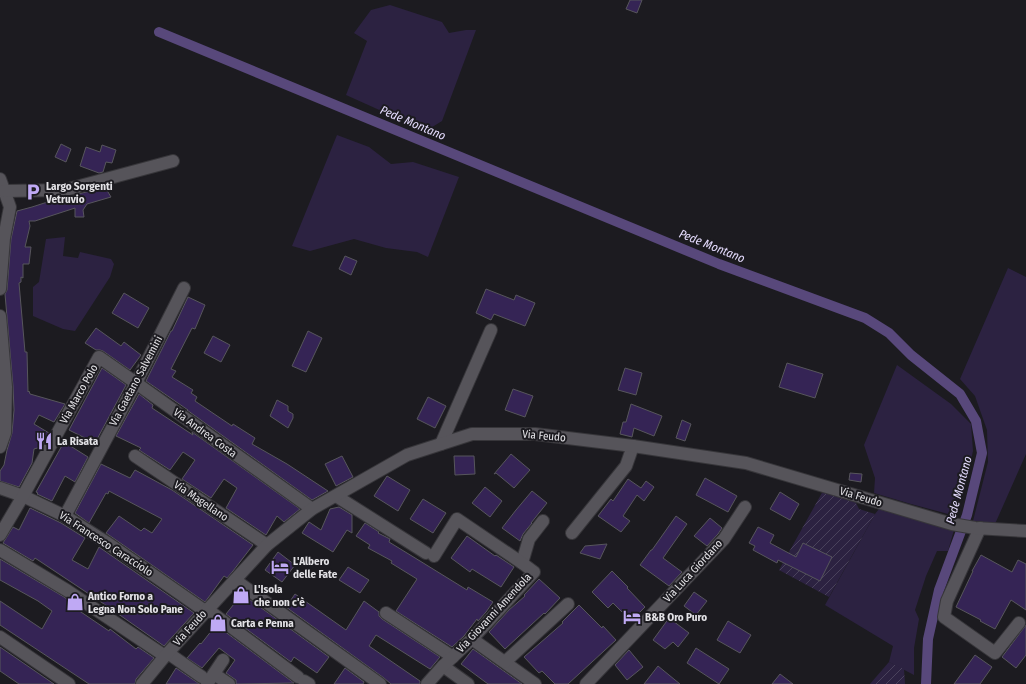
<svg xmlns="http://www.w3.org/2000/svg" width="1026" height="684" font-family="'Fira Sans Condensed',sans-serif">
<defs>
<pattern id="garden-furrows" width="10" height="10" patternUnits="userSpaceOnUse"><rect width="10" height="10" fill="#2c2241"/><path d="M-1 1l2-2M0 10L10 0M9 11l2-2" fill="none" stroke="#4a425c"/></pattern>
</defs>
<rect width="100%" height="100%" fill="#1c1b20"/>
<g fill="#2c2241">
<polygon points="390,5 442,22 449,33 466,30 476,30 442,121 429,129 386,113 346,95 367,41 354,33 371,10"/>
<polygon points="337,135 369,147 391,164 413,162 459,177 428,257 417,252 386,248 354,239 310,251 292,246"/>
<polygon points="65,237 63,256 78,258 80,252 111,259 114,264 110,277 75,331 63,329 33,316 33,287 39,282 46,239"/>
<polygon points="1008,268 1026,277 1026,454 995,524 973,521 988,462 987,430 975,396 960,379"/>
<polygon points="897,365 951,404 971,424 973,451 966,483 952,515 911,504 874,493 875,478 864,445"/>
<polygon points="879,509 954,530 948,551 937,551 926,576 915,610 919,619 914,648 914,675 889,662 893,646 825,605 875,514"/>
</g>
<g fill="url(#garden-furrows)">
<polygon points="823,491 855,501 859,509 875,514 829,597 779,570"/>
<polygon points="889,662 904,669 905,684 870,684"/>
</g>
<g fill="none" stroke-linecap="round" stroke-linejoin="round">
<polyline stroke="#58487b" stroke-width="10" points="159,32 719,264 865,318 889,333 911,355 960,394 976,421 982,453 967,515 939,590 928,639 926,684"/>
</g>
<g fill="#352455" stroke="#57565c">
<polygon points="630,0 642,0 637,13 626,9"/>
<polygon points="61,144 71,149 66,162 55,157"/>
<polygon points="102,145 116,150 112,163 106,162 103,172 99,173 80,166 86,147 100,152"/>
<polygon points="105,187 111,197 87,204 83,210 84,217 75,217 75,208 35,221 29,221 30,226 25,247 31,247 29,264 23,264 23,278 21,277 21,282 19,283 25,352 27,352 28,392 29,391 30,394 65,404 54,422 39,415 34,424 49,433 41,447 34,449 32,463 19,487 0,481 0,471 4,465 7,450 12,433 14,410 13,386 5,294 7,290 11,239 17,211 32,207 60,198 67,197"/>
<polygon points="345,256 357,261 351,275 339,269"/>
<polygon points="486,289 514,300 516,295 535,303 525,326 494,314 491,320 476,313"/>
<polygon points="124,293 149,308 138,328 112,313"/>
<polygon points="188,297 205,305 195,329 192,328 171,369 176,371 172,377 193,390 191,393 197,397 195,401 232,426 233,424 255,438 252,444 287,464 328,491 312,500 187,410 188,410 146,381 171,331 172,331"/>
<polygon points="96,328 121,346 124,342 141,355 130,370 103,351 100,350 96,350 85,343"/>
<polygon points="308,331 322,338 306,372 292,366"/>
<polygon points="213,336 230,345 221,362 204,353"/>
<polygon points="787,363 823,374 815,398 779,387"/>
<polygon points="102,368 126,385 95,443 69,430"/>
<polygon points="625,368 642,373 636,395 618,390"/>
<polygon points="513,389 533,396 525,417 505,410"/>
<polygon points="139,394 153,405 152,408 193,435 192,432 300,509 284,522 277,516 266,535 226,508 237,488 224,479 211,498 182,479 195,460 183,452 170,470 139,450 141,448 116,436"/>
<polygon points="428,397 446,406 435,428 417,419"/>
<polygon points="277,400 288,406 288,411 293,414 293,418 288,428 270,416"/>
<polygon points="631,404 662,416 654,436 634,428 632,437 620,434 623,422 626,422"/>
<polygon points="682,420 691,424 685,441 676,438"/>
<polygon points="64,442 88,457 75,482 65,476 52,501 37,494 38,493 36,492"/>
<polygon points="511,454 530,470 514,488 496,473 494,474"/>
<polygon points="342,456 353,477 336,486 325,464"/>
<polygon points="454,456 474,456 475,474 455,475"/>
<polygon points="101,464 130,478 135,470 172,490 253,545 233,571 227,578 224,576 211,594 205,602 106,533 119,516 141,531 144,528 152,533 162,519 109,491 108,494 106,493 89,523 75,513"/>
<polygon points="850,473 862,474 861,482 849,480"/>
<polygon points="387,476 410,490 398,511 374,496"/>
<polygon points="705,478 737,496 728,512 696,495"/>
<polygon points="628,479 641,488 646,481 654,487 644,501 637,495 623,516 630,521 621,532 598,516 611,499 613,501"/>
<polygon points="485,487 502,501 490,517 472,503"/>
<polygon points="532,491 547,503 531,523 532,523 523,534 520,541 502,528 516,510"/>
<polygon points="780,492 799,504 790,520 770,509"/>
<polygon points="423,499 446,513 433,533 410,519"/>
<polygon points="339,507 352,515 352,533 347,530 333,552 302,533 309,522 321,530 330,509"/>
<polygon points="30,508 61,523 85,538 72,560 88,569 99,547 194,613 164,646 104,604 35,558 33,561 3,543 13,527 19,530"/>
<polygon points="676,516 687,524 663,558 682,572 669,586 640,565 651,550 652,550"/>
<polygon points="710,518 722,528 718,534 707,546 694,536"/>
<polygon points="365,523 379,532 378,533 390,539 389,542 420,561 467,590 468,587 493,602 486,612 478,621 477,619 464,636 452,647 396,611 417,579 391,563 392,561 368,548 370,545 356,536"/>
<polygon points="758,527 774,535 770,543 796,557 803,543 832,557 820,581 778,560 777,563 753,550 755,546 749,543"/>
<polygon points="467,536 495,556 496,555 514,567 501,587 472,569 470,572 451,558"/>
<polygon points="607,544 600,559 580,553 585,546"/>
<polygon points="278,552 295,565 282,582 265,570"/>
<polygon points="981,555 1012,572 1018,560 1026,564 1026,610 1011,600 995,629 980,621 981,620 956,607 973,571 972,571"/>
<polygon points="0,559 64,597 79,608 78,610 109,631 110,629 136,649 138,647 154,658 136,679 135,684 89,684 0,625 0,601 42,629 52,611 38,601 0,580"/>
<polygon points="348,567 369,580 360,593 339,580"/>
<polygon points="612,571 628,587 627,588 645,607 631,621 613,603 608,608 592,592"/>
<polygon points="539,579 560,598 545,614 544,613 505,649 489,632 509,610 525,596 524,595"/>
<polygon points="694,592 707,601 696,615 684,606"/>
<polygon points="242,594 329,657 317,673 294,657 291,662 226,614"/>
<polygon points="295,594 346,630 364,601 379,612 379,616 382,619 440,657 430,669 376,635 369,646 420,681 420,684 391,684 384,678 286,607"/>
<polygon points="579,605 602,628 603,626 616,640 568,684 555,684 542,671 539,673 524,657 563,623 562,622"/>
<polygon points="669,618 689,633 678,647 673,642 665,649 653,640"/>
<polygon points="728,621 751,635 740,653 717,640"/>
<polygon points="216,625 294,683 236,684 236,680 233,678 226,673 235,660 219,648 202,668 187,658 200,643 201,644"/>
<polygon points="1026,625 1026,655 1016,668 1002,657"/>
<polygon points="0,647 54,684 19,684 0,671"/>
<polygon points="696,648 729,669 719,684 687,663"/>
<polygon points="473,649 522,684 488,684 461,664"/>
<polygon points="629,650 643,667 627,680 615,665"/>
<polygon points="975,655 992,667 980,684 954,684"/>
<polygon points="658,666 680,684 644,684"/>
<polygon points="176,668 198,683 200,684 166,684"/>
<polygon points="345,668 364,682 363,684 334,684"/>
<polygon points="780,674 793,684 772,684"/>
</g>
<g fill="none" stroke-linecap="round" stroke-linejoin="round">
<g stroke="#37363a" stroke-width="14">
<g id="minor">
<polyline points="0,179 10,207 4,238 0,289"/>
<polyline points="4,191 65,190 173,161"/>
<polyline points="0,316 6,387 5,433 0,447"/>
<polyline points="441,444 491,330"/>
<polyline points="135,456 267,545"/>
<polyline points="0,488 23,496 65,516 106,542 205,611"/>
<polyline points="336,496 426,553"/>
<polyline points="65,516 136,383 184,288"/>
<polyline points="980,528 947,601 944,617 995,653 1019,623"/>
<polyline points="572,533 626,466 633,446"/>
<polyline points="0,535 23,496 99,357 136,383 312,509"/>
<polyline points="0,550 68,591 165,656"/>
<polyline points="522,563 529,539 543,521"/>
<polyline points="235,580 380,684"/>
<polyline points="207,609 298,677"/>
<polyline points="386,613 453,657"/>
<polyline points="0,637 69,684"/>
<polyline points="472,639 535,684"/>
<polyline points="168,653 202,677"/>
<polyline points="505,662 568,604"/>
<polyline points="443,666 468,684"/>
<polyline points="214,674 229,684"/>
<polyline points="304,681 309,684"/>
<polyline points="142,684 165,656 267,545 312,509 407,455 472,434 535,434 633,446 746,463 952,524 975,528 1026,531"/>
<polyline points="207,684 223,660"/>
<polyline points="427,684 443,666 472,639 534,572 522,563 457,519 434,556"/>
<polyline points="586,684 724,539 745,507"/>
</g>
</g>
<use href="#minor" stroke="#56545a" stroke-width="12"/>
</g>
<defs>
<g id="parking-bare" transform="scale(1.38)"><path d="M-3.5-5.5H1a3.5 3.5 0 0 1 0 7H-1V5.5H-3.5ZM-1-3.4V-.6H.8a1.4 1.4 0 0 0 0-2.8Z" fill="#bfa9f4" stroke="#1c1b20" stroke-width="2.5" paint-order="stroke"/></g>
<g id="restaurant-bare" transform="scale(1.38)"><path d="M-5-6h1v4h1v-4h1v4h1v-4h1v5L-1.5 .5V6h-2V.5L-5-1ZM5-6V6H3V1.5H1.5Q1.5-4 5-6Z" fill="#bfa9f4" stroke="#1c1b20" stroke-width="2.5" paint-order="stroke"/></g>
<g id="hotel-bare" transform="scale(1.38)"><path d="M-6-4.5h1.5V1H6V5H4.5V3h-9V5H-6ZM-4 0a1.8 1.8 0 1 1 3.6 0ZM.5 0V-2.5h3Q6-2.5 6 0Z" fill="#bfa9f4" stroke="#1c1b20" stroke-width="2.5" paint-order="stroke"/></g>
<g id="shop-bare" transform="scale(1.38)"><path d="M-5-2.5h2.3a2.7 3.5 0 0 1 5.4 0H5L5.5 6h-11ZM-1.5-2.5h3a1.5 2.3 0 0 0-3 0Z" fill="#bfa9f4" stroke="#1c1b20" stroke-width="2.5" paint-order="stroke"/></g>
</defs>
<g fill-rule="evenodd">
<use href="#parking-bare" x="33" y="192"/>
<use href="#restaurant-bare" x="44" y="441"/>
<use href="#hotel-bare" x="280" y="567"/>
<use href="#shop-bare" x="241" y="595"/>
<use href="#shop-bare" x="75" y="602"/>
<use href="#hotel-bare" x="632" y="617"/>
<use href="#shop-bare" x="218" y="623"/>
</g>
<g text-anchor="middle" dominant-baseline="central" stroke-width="4" stroke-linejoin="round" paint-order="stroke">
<g font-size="11" font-weight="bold" fill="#e3e2e6" stroke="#1c1b20" text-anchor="start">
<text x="46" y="186">Largo Sorgenti<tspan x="46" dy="13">Vetruvio</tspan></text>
<text x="57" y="441">La Risata</text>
<text x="293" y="561">L'Albero<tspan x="293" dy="13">delle Fate</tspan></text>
<text x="254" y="589">L'Isola<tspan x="254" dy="13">che non c'è</tspan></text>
<text x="88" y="596">Antico Forno a<tspan x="88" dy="13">Legna Non Solo Pane</tspan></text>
<text x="645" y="617">B&amp;B Oro Puro</text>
<text x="231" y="623">Carta e Penna</text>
</g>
<g font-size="11" fill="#e3e2e6" stroke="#1c1b20">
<text transform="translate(136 381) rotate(-62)">Via Gaetano Salvemini</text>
<text transform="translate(79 394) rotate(-61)">Via Marco Polo</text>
<text transform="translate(205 433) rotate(36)">Via Andrea Costa</text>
<text transform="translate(544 436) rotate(5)">Via Feudo</text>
<text transform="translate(861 497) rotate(17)">Via Feudo</text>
<text transform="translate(201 501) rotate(34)">Via Magellano</text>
<text transform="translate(106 544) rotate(33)">Via Francesco Caracciolo</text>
<text transform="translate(693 571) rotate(-47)">Via Luca Giordano</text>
<text transform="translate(494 613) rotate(-47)">Via Giovanni Amendola</text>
<text transform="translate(190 628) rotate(-48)">Via Feudo</text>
</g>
<g font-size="12" font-style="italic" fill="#e4dbfd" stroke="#1c1b20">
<text transform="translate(413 123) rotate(23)">Pede Montano</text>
<text transform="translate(712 246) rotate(22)">Pede Montano</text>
<text transform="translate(959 490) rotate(-75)">Pede Montano</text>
</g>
</g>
</svg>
